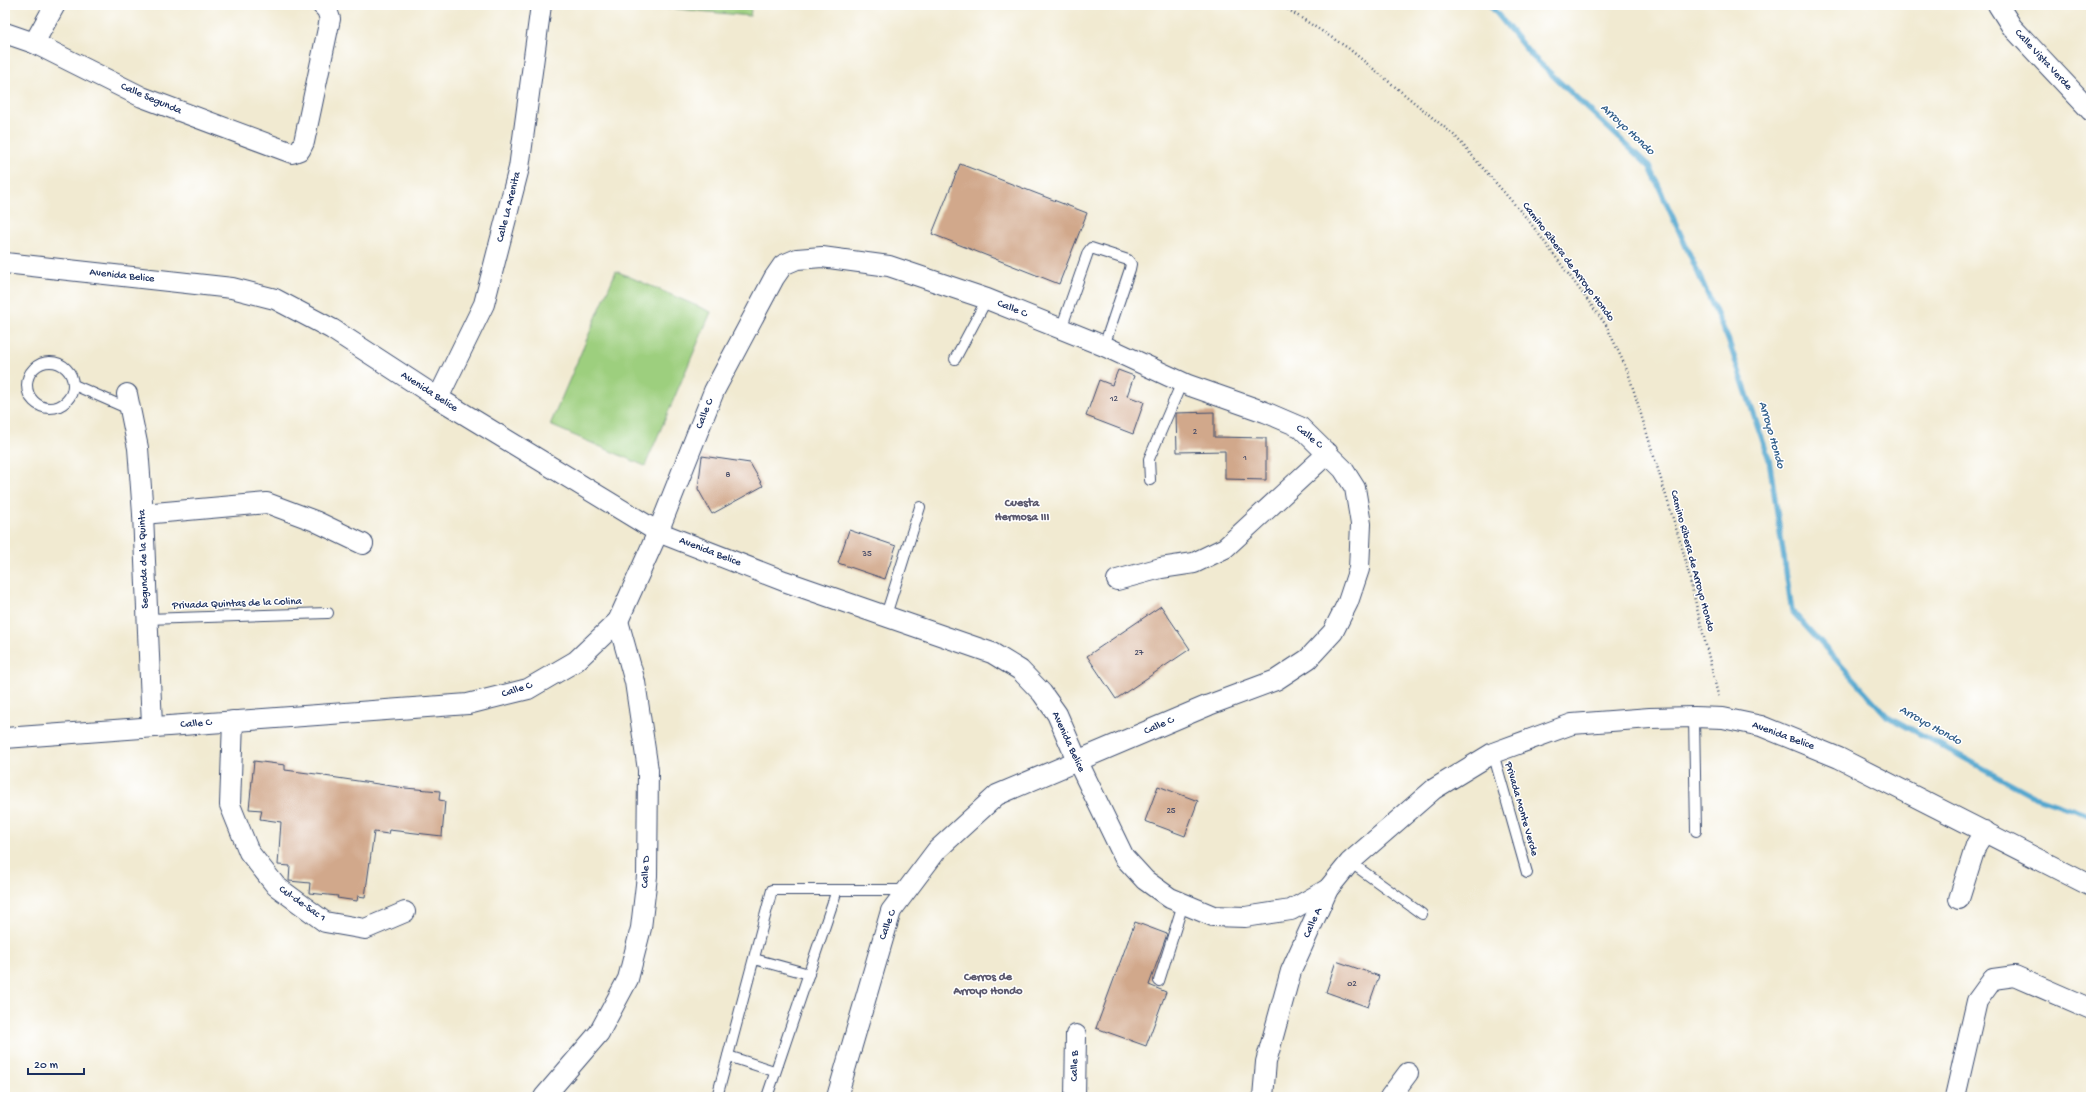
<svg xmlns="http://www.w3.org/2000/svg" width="2096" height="1102" font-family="'Gochi Hand',sans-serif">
<rect width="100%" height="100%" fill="#fff"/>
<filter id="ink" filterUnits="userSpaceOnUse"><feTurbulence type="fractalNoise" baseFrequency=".025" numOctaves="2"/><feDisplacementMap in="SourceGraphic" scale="8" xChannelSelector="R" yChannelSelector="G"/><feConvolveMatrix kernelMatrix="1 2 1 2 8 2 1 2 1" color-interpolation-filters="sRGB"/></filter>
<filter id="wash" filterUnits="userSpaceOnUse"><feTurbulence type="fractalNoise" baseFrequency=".012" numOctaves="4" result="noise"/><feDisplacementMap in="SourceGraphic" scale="16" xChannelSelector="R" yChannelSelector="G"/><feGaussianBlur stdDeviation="0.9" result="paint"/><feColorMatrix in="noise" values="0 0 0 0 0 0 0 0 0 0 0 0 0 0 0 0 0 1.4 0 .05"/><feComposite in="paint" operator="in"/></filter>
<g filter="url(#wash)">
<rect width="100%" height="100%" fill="#f1ead1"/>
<g fill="#9dcf7e" stroke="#5c7f6e">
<polygon points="638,5 752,5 750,16"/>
<polygon points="616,271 711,312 645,466 550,425"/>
</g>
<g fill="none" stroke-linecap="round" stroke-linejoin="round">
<polyline stroke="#54a7cf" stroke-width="5.5" points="1490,5 1531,55 1650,167 1728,339 1769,459 1792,611 1887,716 2034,796 2091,816"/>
</g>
<g id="blocks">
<g fill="#d1a88b">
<polygon points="960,164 1087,213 1059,284 932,234"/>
<polygon points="1118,370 1134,376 1127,396 1144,402 1133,434 1086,416 1099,380 1112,385"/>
<polygon points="1214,412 1214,437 1266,438 1266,480 1225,479 1225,451 1177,452 1176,413"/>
<polygon points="702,456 750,463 763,486 712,514 698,489"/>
<polygon points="849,530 896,546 885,579 838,563"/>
<polygon points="1161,606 1190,649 1116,699 1087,656"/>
<polygon points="254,761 285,765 285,770 324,775 324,776 405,788 440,791 439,800 445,801 442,836 389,830 388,834 374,832 365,897 358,896 357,901 337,898 338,896 309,893 310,883 289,881 290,866 278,865 281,822 260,819 262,810 249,809"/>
<polygon points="1158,786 1198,801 1185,836 1145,821"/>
<polygon points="1135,922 1167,934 1149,985 1166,992 1146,1046 1096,1028"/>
<polygon points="1336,961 1379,976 1368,1007 1326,992"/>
</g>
</g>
</g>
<g filter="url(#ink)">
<use href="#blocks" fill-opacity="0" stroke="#3b4b6f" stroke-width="1"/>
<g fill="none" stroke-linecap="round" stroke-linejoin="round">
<g stroke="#3b4b6f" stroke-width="12">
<g id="service">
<polyline points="1061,329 1088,252 1091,248 1128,260 1131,264 1130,269 1104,346"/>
<polyline points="955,359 987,299"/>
<circle cx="50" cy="385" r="23"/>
<polyline points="74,385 131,410"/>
<polyline points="1150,480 1149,459 1182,382"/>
<polyline points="886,615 920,507"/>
<polyline points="147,619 328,613"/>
<polyline points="1694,717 1696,831"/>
<polyline points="1493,753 1527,873"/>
<polyline points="1350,862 1422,914"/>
<polyline points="754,959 809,974"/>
<polyline points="1159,981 1183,904"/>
<polyline points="728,1056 774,1071"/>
<polyline points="717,1097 772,890 907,890"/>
<polyline points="767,1097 837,890"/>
</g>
</g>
<g stroke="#3b4b6f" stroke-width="22">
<g id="minor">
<polyline points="1998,5 2012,27 2091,111"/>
<polyline points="5,33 34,43 142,97 292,153 300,150 304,142 330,19 327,10 322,5"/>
<polyline points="34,43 55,5"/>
<polyline points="5,263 232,288 275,299 332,329 438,398 658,532 784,581 992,653 1020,670 1042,693 1057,714 1077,760 1124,857 1145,880 1170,898 1213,916 1245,917 1291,910 1328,889"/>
<polyline points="127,394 138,448 143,514 152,726"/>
<polyline points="438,398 484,304 519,168 541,5"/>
<polyline points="143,514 267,503 315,521 363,544"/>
<polyline points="1117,580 1161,568 1194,563 1225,548 1328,453"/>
<polyline points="233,721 230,805 249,852 276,886 325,922 365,929 405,912"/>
<polyline points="5,738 468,704 528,689 576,661 618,621 658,532 714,391 774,278 783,265 797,259 822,257 889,266 987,299 1104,346 1188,385 1265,412 1300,427 1343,469 1355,488 1361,524 1359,569 1348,602 1333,632 1308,659 1276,680 1209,705 997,795 937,850 891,911 837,1097"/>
<polyline points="1959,899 1976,845 1985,831"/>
<polyline points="544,1097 599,1033 628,979 641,928 647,876 648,770 635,682 618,621"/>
<polyline points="1075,1097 1076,1035"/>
<polyline points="1263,1097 1266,1062 1291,971 1328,889 1350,862 1434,789 1493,753 1572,724 1650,718 1694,717 1723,718 1761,726 1839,758 2091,886"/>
<polyline points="1390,1097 1408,1073"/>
<polyline points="1955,1097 1977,1001 1993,979 2015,976 2091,1009"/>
</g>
</g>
<polyline stroke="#3b4b6f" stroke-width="2.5" stroke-dasharray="1 3" stroke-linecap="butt" points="1281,5 1348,48 1455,136 1529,221 1606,325 1628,372 1683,551 1719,699"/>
<use href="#service" stroke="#fff" stroke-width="10"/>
<use href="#minor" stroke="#fff" stroke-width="20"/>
</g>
</g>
<g text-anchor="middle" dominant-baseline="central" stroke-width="3" stroke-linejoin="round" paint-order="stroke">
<g font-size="9" fill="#484d69">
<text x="1114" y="399">12</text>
<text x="1195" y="432">2</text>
<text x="1245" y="458">1</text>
<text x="728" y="475">8</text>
<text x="867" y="554">35</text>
<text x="1139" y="653">27</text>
<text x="1171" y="811">25</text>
<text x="1352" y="984">02</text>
</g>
<g font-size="11" fill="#1b2f5e" stroke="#fff">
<text transform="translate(2043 60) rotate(47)">Calle Vista Verde</text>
<text transform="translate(151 99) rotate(23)">Calle Segunda</text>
<text transform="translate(509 207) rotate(-76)">Calle La Arenita</text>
<text transform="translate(1568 262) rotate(53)">Camino Ribera de Arroyo Hondo</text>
<text transform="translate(122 276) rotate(6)">Avenida Belice</text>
<text transform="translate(1012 309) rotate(22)">Calle C</text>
<text transform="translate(429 392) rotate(33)">Avenida Belice</text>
<text transform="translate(705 414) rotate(-68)">Calle C</text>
<text transform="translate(1309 437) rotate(39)">Calle C</text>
<text transform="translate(710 552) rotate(21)">Avenida Belice</text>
<text transform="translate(144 559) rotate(-92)">Segunda de la Quinta</text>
<text transform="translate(1692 561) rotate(75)">Camino Ribera de Arroyo Hondo</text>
<text transform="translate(237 604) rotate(-2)">Privada Quintas de la Colina</text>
<text transform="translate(517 690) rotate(-18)">Calle C</text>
<text transform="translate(196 724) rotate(-4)">Calle C</text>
<text transform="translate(1159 726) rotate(-23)">Calle C</text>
<text transform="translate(1783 736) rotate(20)">Avenida Belice</text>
<text transform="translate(1068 742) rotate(65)">Avenida Belice</text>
<text transform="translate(1521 809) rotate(74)">Privada Monte Verde</text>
<text transform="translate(646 872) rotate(-87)">Calle D</text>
<text transform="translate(302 904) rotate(35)">Cul-de-Sac 1</text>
<text transform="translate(1313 923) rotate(-66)">Calle A</text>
<text transform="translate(888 925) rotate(-70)">Calle C</text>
<text transform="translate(1075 1066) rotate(-89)">Calle B</text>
</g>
<g font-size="12" font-style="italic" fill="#325f8b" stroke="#fff">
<text transform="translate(1627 130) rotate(43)">Arroyo Hondo</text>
<text transform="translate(1771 435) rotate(74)">Arroyo Hondo</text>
<text transform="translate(1930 726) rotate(29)">Arroyo Hondo</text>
</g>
<g font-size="12" font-weight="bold" fill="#5b596e" stroke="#fff">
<text x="1022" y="504">Cuesta<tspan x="1022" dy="14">Hermosa III</tspan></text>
<text x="988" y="978">Cerros de<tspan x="988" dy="14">Arroyo Hondo</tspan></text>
</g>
</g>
<rect width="2096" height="1102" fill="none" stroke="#fff" stroke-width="20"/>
<path d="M28 1068v6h56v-6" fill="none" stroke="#1b2f5e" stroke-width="2"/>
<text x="34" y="1068" font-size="12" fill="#1b2f5e" stroke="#ffffff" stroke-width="3" paint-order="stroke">20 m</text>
</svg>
